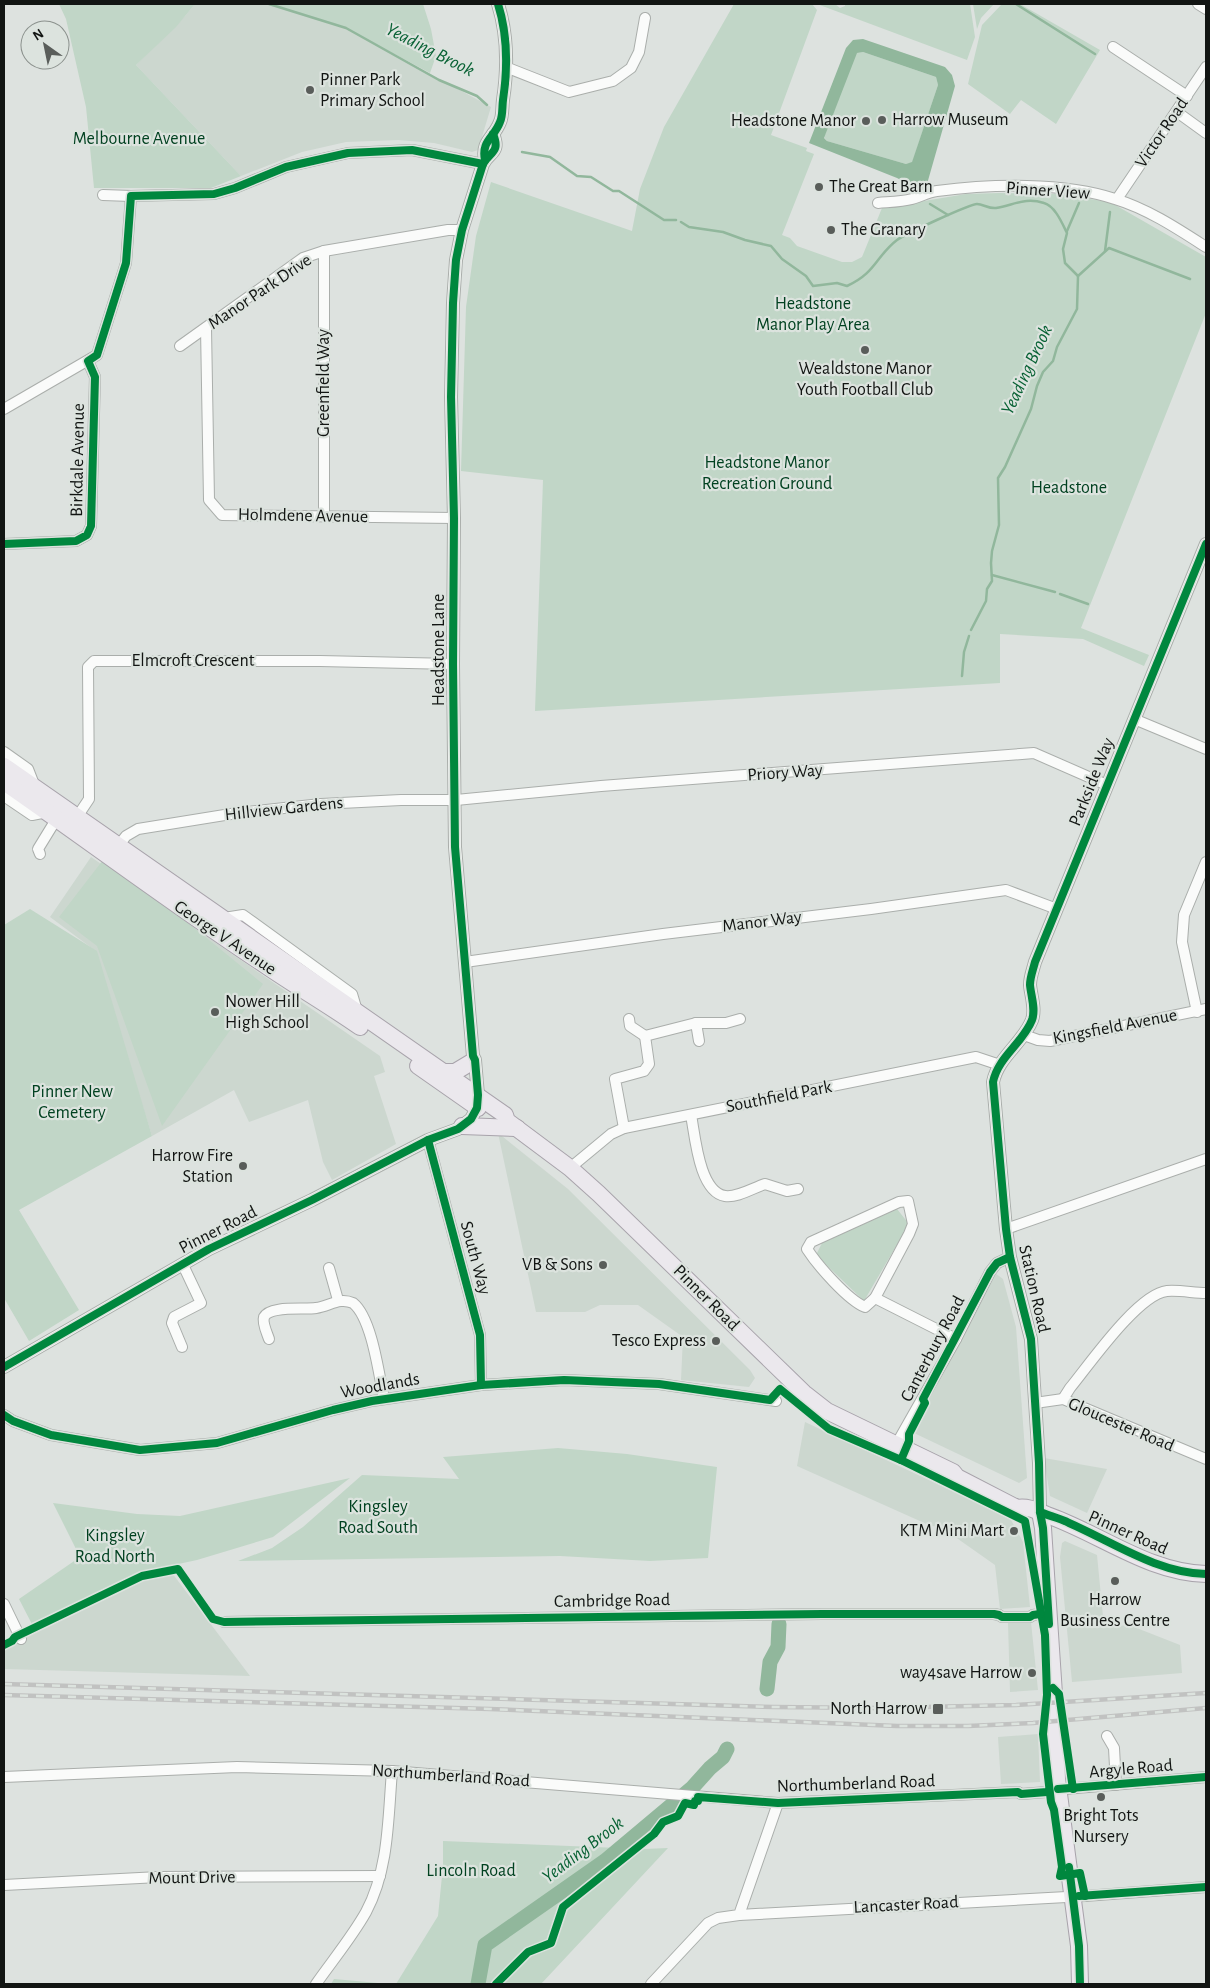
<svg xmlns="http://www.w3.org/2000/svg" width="1210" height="1988" font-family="'Alegreya Sans',sans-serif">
<rect width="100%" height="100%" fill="#dde2df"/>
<g fill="#ccd7cf">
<polygon points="195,4 270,4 342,26 491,107 478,150 472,152 434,143 398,140 346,142 302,152 241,176 136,65 185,16"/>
<polygon points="91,857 380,1056 385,1072 374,1076 396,1144 332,1180 323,1162 308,1100 249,1122 234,1090 152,1136 93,949 50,917"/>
<polygon points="498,1133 568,1189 750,1370 755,1378 749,1387 681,1380 683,1337 638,1305 600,1305 585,1312 536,1312"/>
<polygon points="995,1273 1003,1279 1016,1327 1027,1478 1019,1483 914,1433 932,1392"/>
<polygon points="805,1422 1010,1518 1023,1542 1030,1607 1000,1609 995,1565 941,1527 931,1526 797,1466"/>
<polygon points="1044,1458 1107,1469 1087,1513 1050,1496"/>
<polygon points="1065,1541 1097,1555 1104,1627 1129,1625 1180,1645 1182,1673 1072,1682 1060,1557 1062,1543"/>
<polygon points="172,1573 250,1676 4,1669 4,1643 7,1648 28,1635 143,1579"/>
<polygon points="1031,1622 1038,1690 1010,1692 1008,1623"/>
<polygon points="1038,1734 1040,1782 1001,1784 998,1737"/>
</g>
<g fill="#c1d6c7">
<polygon points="59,4 195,4 176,27 136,65 241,176 211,188 94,188 86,107 66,19"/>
<polygon points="270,4 423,4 431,29 436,56 430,73 342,26"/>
<polygon points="734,4 812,4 817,10 771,135 807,148 806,151 814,154 782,235 790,238 797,246 842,262 852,262 862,257 882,208 966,194 999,193 1057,194 1110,202 1206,257 1206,313 1081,628 1149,655 1144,666 1083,639 1000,634 1000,683 535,711 543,480 461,471 466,307 476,236 491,182 632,231 640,189 664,127"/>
<polygon points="817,4 835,4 840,8 845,6 845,4 970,4 975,37 967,60"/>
<polygon points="973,4 994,4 981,18 977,29"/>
<polygon points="1002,4 1020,4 1100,50 1056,124 1021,100 1010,114 968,84 982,25"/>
<polygon points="863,52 936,77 938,85 912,163 906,164 827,141 824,137 856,53"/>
<polygon points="103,860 171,909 263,984 162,1126 97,946 59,917"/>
<polygon points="30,909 97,951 152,1136 19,1210 79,1310 29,1341 4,1298 4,925"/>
<polygon points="897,1209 909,1224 864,1301 816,1255 822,1243"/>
<polygon points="558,1448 627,1454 717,1467 708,1558 650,1561 560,1556 238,1561 272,1548 303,1527 362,1475 459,1479 443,1457"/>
<polygon points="350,1478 273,1537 197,1560 141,1572 36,1632 19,1599 80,1557 53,1503 137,1514 180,1516"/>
<polygon points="443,1841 644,1849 668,1848 541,1984 396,1984 438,1916 443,1866"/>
<polygon points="334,1979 389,1984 331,1984"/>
</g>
<path fill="#91b79c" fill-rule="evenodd" d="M863,39L945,67L952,75L955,86L925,191L918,192L909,184L897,178L809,143L846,48L853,40ZM863,52L936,77L938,85L912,162L906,164L827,141L824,138L857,53Z"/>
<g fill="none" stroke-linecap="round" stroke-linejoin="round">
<g stroke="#91b79c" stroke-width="2.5">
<polyline points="269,4 346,28 439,80 477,96 487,105"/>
<polyline points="1016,4 1095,54"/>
<polyline points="522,152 550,157 577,176 591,177 613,191 619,191 664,220 676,220"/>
<polyline points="930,204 948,215"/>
<path d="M681,222L689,227L723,232L745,240L771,246L782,259L806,276L813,286L837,283L847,286C876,273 876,256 897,240C905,234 970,204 977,204C983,204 989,209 996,208C1014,205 1025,197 1044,203C1055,206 1062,223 1067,233L1063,249L1065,263L1078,276L1077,309L1057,347L1053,361L1043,372L1037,386L1031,409L1005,467L998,478L999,525L992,551L991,563L992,581L987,589L986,601L971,630"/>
<polyline points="1067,231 1079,203"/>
<polyline points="1105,251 1110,212"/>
<polyline points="1078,276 1109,248 1190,279"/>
<polyline points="992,575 1055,592"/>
<polyline points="1060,594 1088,604"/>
<polyline points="962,676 964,652 969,636"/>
</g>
<g stroke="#91b79c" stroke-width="15">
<polyline points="767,1689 770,1662 778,1647 779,1624"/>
<polyline points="478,1984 485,1945 605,1861 692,1788 710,1768 723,1757 727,1749"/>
</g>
<g stroke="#aaaeab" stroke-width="12">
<g id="minor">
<polyline points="1198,4 1206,9"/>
<polyline points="1113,47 1187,96"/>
<polyline points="508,68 569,92 613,81 631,68 639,52 645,18"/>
<polyline points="1177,112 1206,133"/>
<polyline points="103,195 131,196 214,194 235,188 286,167 348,153 412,150 483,164"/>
<polyline points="1117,199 1206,67"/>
<path d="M878,203C889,202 901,202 912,199C920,197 928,192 937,191C991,184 1064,182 1115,199C1148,209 1178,229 1206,247"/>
<polyline points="206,328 209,500 222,515 454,518"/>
<polyline points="180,346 303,258 324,251 448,230 462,230"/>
<polyline points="4,409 97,355 126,263 131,196"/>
<polyline points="324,516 324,251"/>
<polyline points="4,544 76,541 87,535 91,526 95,377 88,361"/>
<polyline points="1134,719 1206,749"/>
<polyline points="4,752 28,769 35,787"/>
<polyline points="4,796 32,815 47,812"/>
<polyline points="77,817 89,799 88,667 94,661 320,661 453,664"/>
<polyline points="119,845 126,836 138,829 237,813 321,804 401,800 456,800 601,786 1034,753 1107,785"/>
<polyline points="40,854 38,849 57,818"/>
<polyline points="224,918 243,915 352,994 357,1011"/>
<polyline points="465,962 663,934 871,909 1006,890 1057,909"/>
<polyline points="1197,1012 1182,942 1184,915 1206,862"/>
<polyline points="629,1019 630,1026 645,1036"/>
<polyline points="696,1023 699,1041"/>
<polyline points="1024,1035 1038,1040 1050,1041 1206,1009"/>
<path d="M691,1115C695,1135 699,1192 725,1196C737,1198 753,1188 765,1184L787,1191L798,1189"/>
<polyline points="624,1128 615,1079 644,1071 649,1064 645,1036 696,1023 726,1023 740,1019"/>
<polyline points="428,1140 480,1335 481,1385"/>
<polyline points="570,1168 611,1134 624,1128 976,1057 1000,1065"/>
<path d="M908,1201L913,1224L909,1234L875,1298L865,1307C848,1300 818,1266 807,1249L811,1242L899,1202Z"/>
<polyline points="1006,1229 1206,1159"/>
<polyline points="329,1268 338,1300"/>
<polyline points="875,1298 956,1339"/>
<path d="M269,1339C267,1333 262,1323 264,1317C270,1305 305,1310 316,1308C330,1306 339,1297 353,1303C372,1318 379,1375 384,1399"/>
<polyline points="182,1347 172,1323 174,1317 201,1303 183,1265"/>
<path d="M1063,1399L1070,1388C1089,1365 1138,1294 1167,1291C1180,1290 1194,1293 1206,1293"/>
<polyline points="1035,1403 1063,1399 1206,1459"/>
<polyline points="4,1415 13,1421 51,1435 140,1450 217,1443 333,1410 372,1401 481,1385 564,1380 659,1384 776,1401"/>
<polyline points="896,1445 956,1339 990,1272 997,1263 1010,1257"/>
<polyline points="4,1604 21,1639"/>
<polyline points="224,1622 822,1614 994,1614 999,1615 1002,1617 1030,1617 1033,1615 1048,1613"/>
<polyline points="1107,1736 1114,1748 1116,1785"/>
<polyline points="4,1777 237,1767 392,1771 778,1803 1018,1792 1021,1794 1047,1792 1049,1790"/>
<polyline points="1053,1790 1206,1777"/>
<polyline points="4,1885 159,1877 380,1876"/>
<polyline points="739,1915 1085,1896 1206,1887"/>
<path d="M316,1984C332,1961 352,1937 366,1912C389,1869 388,1818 392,1771"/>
<polyline points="651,1984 708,1923 718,1918 739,1915 778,1803"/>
</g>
</g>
<g stroke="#aaaeab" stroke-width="14">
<g id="tertiary">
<path d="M485,160C481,141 494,138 500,122C503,116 502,107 503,100C508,67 508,36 498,4"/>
<path d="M4,1367L209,1249L312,1200L428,1140L458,1129L471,1119L477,1108L478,1095L475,1060L473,1056L455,847L453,664L454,518L451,397L453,303L456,260L462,230L483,164C489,152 501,153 493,134"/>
<path d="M1040,1512L1039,1463L1031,1339L1010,1257L1006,1229L993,1082C998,1057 1023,1043 1032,1020C1036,1009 1031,996 1030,985C1030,977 1033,970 1035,962L1206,544"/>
</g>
</g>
<g stroke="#a8a3ab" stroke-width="18">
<g id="primary">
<path d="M4,766L505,1115L507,1121L570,1168L599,1194L804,1393L827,1411L953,1472L957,1477L1017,1508C1028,1506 1037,1511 1047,1515C1099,1533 1149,1573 1206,1574"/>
<path d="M4,782C92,843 178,908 268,967C299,988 330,1006 360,1027"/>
<polyline points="418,1066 478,1108"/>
<polyline points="445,1072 455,1072 470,1063"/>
<polyline points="462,1126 517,1128"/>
<polyline points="1040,1512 1043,1528 1047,1589 1054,1694 1057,1779 1079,1946 1080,1984"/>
</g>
</g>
<use href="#minor" stroke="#fafbfa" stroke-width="10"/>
<use href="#tertiary" stroke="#fafbfa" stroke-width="12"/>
<use href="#primary" stroke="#ebe8ed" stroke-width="16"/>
<g stroke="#c1c2c1" stroke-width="4.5">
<g id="rail">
<polyline points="4,1684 774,1707 877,1708 1016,1705 1206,1693"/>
<polyline points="4,1695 490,1709 897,1726 968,1726 1033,1723 1206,1708"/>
</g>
</g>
<use href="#rail" stroke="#dce3de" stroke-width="2.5" stroke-dasharray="8" stroke-linecap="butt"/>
<g stroke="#dce3de" stroke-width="11">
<g id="cycleway">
<path d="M485,160C481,141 494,138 500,122C503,116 502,107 503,100C508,67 508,36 498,4"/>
<polyline points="4,544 76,541 87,535 91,526 95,377 88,361 97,355 126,263 131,196 214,194 235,188 286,167 348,153 412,150 483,164"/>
<polyline points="428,1140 480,1335 481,1385"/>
<path d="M4,1367L209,1249L312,1200L428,1140L458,1129L471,1119L477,1108L478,1095L475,1060L473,1056L455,847L453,664L454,518L451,397L453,303L456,260L462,230L483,164C489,152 501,153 493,134"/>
<polyline points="4,1415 13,1421 51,1435 140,1450 217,1443 333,1410 372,1401 481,1385 564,1380 659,1384 770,1400 780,1389 829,1429 901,1460 1025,1521 1045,1635 1047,1695 1043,1734 1051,1802 1054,1810 1062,1867 1060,1876 1080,1873 1085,1896"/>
<polyline points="901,1460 909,1441 909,1434 925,1403 923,1399 990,1272 997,1263 1010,1257"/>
<path d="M1040,1512C1049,1516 1060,1518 1069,1523C1113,1542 1157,1573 1206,1574"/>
<path d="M1049,1624L1043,1528L1040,1512L1039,1463L1031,1339L1010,1257L1006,1229L993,1082C998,1057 1023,1043 1032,1020C1036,1009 1031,996 1030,985C1030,977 1033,970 1035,962L1206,544"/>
<polyline points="4,1645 12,1641 15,1637 142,1576 178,1569 213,1619 224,1622 822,1614 994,1614 999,1615 1002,1617 1030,1617 1033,1615 1040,1614"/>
<polyline points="1053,1688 1059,1694 1073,1789"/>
<polyline points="1058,1789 1206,1777"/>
<polyline points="1069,1867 1079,1946 1080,1984"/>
<polyline points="1079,1896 1206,1887"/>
<polyline points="496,1984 528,1952 551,1943 563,1907 654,1834 663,1822 678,1816 685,1803 694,1805 695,1801 698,1801 698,1797 778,1803 1018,1792 1021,1794 1047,1792 1049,1790"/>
</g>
</g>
<use href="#cycleway" stroke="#00873e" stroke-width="8"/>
</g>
<g fill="#595d5a" stroke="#dce3de" stroke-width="2">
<circle cx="310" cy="90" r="5"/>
<circle cx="882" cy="120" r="5"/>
<circle cx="866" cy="121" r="5"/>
<circle cx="819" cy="187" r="5"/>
<circle cx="831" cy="230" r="5"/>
<circle cx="865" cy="350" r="5"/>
<circle cx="215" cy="1012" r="5"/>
<circle cx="243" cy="1166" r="5"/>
<circle cx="603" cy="1265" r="5"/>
<circle cx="716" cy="1341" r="5"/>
<circle cx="1014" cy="1531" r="5"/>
<circle cx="1115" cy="1581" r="5"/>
<circle cx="1032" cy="1673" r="5"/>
<rect x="932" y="1703" width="12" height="12" rx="2.5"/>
<circle cx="1101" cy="1797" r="5"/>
</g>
<g text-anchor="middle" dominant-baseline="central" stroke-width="4.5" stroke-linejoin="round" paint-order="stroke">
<g font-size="18" fill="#121513" stroke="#dce3de" text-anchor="end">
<text x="320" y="80" text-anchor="start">Pinner Park<tspan x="320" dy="21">Primary School</tspan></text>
<text x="892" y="120" text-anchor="start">Harrow Museum</text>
<text x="856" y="121">Headstone Manor</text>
<text x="829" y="187" text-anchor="start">The Great Barn</text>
<text x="841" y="230" text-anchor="start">The Granary</text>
<text x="865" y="369" text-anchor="middle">Wealdstone Manor<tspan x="865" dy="21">Youth Football Club</tspan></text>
<text x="225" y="1002" text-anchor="start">Nower Hill<tspan x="225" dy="21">High School</tspan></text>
<text x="233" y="1156">Harrow Fire<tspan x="233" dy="21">Station</tspan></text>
<text x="593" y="1265">VB &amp; Sons</text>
<text x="706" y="1341">Tesco Express</text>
<text x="1004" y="1531">KTM Mini Mart</text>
<text x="1115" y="1600" text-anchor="middle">Harrow<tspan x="1115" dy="21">Business Centre</tspan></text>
<text x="1022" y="1673">way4save Harrow</text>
<text x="927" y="1709">North Harrow</text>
<text x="1101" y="1816" text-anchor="middle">Bright Tots<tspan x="1101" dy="21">Nursery</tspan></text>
</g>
<g font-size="18" fill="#121513" stroke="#dce3de">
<text transform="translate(1162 133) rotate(-56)">Victor Road</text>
<text transform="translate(1048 191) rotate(4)">Pinner View</text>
<text transform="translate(260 292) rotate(-34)">Manor Park Drive</text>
<text transform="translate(324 383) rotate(-90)">Greenfield Way</text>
<text transform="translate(78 460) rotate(-89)">Birkdale Avenue</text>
<text transform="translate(303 516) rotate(1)">Holmdene Avenue</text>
<text transform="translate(439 650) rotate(-90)">Headstone Lane</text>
<text x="193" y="661">Elmcroft Crescent</text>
<text transform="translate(785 773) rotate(-4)">Priory Way</text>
<text transform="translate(1092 782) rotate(-68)">Parkside Way</text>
<text transform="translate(284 809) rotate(-6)">Hillview Gardens</text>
<text transform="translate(762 922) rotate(-7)">Manor Way</text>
<text transform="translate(225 938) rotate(34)">George V Avenue</text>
<text transform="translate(1115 1027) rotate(-11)">Kingsfield Avenue</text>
<text transform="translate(779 1097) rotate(-11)">Southfield Park</text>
<text transform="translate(218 1230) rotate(-27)">Pinner Road</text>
<text transform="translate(475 1258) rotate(75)">South Way</text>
<text transform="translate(1034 1289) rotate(77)">Station Road</text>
<text transform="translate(706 1298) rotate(45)">Pinner Road</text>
<text transform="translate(933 1349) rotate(-62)">Canterbury Road</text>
<text transform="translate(380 1386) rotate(-10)">Woodlands</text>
<text transform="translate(1121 1425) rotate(23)">Gloucester Road</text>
<text transform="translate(1128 1533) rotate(24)">Pinner Road</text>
<text transform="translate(612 1601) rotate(-1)">Cambridge Road</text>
<text transform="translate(1131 1769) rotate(-5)">Argyle Road</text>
<text transform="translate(451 1776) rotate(4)">Northumberland Road</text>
<text transform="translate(856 1784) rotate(-2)">Northumberland Road</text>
<text transform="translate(192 1878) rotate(-1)">Mount Drive</text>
<text transform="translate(906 1905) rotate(-3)">Lancaster Road</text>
</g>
<g font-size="18" fill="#004120" stroke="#dce3de">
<text x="139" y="139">Melbourne Avenue</text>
<text x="813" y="304">Headstone<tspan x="813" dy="21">Manor Play Area</tspan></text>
<text x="767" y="463">Headstone Manor<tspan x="767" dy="21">Recreation Ground</tspan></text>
<text x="1069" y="488">Headstone</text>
<text x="72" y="1092">Pinner New<tspan x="72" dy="21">Cemetery</tspan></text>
<text x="378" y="1507">Kingsley<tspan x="378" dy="21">Road South</tspan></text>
<text x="115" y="1536">Kingsley<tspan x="115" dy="21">Road North</tspan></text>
<text x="471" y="1871">Lincoln Road</text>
</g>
<g font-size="19" font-style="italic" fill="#096235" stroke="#dce3de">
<text transform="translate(430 50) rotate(27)">Yeading Brook</text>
<text transform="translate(1027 370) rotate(-65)">Yeading Brook</text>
<text transform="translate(583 1850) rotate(-37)">Yeading Brook</text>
</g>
</g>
<rect width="1210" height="1988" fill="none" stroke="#121513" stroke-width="10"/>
<g transform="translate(45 45) rotate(327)"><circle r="24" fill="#dce3de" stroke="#8b918d"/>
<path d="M0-4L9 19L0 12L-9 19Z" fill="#595d5a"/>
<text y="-8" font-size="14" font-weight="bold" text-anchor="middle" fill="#121513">N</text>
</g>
</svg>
